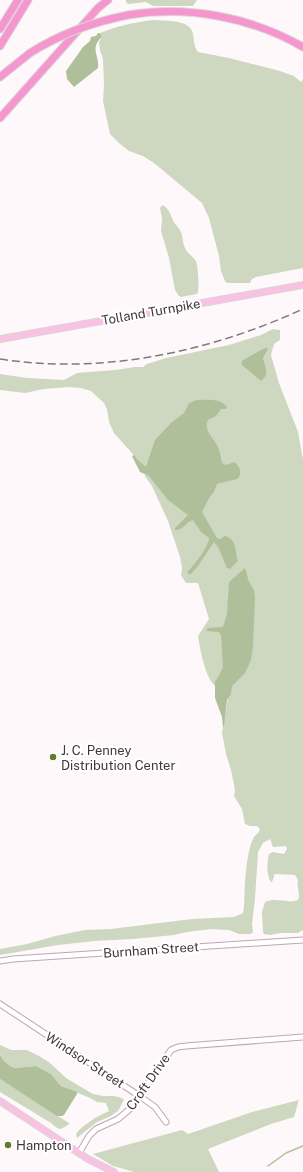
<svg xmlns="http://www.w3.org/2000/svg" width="303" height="1172" font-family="'Public Sans',sans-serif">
<rect width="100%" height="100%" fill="#fef8fb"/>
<g fill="#ced8c1">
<polygon points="126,0 197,0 193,6 153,6 146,2 128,4 126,2"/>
<path d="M154,20C165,21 191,19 193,34C194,41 194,47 198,52L229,58L280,71L294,76L301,82L303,79V268L256,277L252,279L250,283H227L225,281L221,271L219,256L209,218L202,203L154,163L143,156L129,151L119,143L110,134L103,101L104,85L103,59L100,50L99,42L102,37L100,33C118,26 134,22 154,20Z"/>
<path d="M162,205C170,209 170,215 174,222C177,226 180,229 182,235C183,240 183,245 186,250C188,254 194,257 196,261C198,267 200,290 197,294L181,297L179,296L175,290L169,258L161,231L162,219L160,208Z"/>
<path d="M273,329L280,330V340L274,344L271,355L279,383L298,432L303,460V930L298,933H281L270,935L264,934L263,932L262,912L265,902C276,897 287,904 298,900C301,894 296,887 298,880L295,875L274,874V877L272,882H271C266,875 267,862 269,854L273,852L284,854L287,849L286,846L273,847L270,839L263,843L258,852L255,898L252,924L253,932L251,934H239L229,930L211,929L187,932L174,935L133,939L95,941L58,945L0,955V949L27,944L55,936L85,930L111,929L192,919L234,917L243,913L244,907C245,887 245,857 253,839C254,835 259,834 260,829L257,826H250L245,824L242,809L234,796L235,790L231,770L226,754L222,733L228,698L222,669L218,676L215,686C205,677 200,649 198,636L209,619L198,583H186L181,575L182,568L180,557L168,521L152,486L144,475H147L139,461L114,433L109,422L107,409L104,403L91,391L81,388L69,387L44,389L25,393L0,390V374L27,378L64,380L77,373L115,370L135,367H143L147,364L166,358L229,345L261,335Z"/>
<path d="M0,1045L11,1050H27L39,1056L50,1063L66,1078L93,1094L103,1096H114L122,1098L124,1100L118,1111L109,1117L97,1122L77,1138L76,1134C83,1124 98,1116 109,1111L106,1103L97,1102L90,1098L61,1086L51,1074L36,1066L15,1068L10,1066L4,1061L0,1055Z"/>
<path d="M0,1079L69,1123V1124C60,1131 59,1130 51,1123L0,1092Z"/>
<polygon points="299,1100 294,1117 271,1124 208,1149 219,1172 134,1172 113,1166 93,1154 182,1130 188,1134 252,1112"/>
</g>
<g fill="#afbf9a">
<path d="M98,33H100L102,37C89,48 100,56 98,68L74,87L67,79L66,71L83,47L90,41L91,37L96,36Z"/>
<path d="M265,348H267L268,349L263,358C265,367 270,374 261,381L241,364L243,360Z"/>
<path d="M197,400C207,400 221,398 227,407L226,409H221L216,416L208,420C203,431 214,438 218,447C220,452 221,458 222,463L226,465L234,462C240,466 243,474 237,479L217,484L214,492L209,498L202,512L217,538L220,539L225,536C237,539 235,552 238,561L230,569L227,568L218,547L214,542L198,566L190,575L187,572C194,566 209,546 209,538L201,532L193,520C186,522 182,531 175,530V528L188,515L168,500L149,476L140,472L132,456L134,455L138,460L146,467L155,440L171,423L184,413L189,403Z"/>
<polygon points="245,568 249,582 254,590 255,599 253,646 251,660 245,673 232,686 231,694 227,700 224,726 223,727 222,717 215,698 215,682 223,667 221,635 219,632 207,631 207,629 208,628 223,627 227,614 229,582"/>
<polygon points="0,1055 4,1061 10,1066 15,1068 36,1066 51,1074 61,1086 77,1092 77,1094 64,1115 62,1116 57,1116 0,1079"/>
</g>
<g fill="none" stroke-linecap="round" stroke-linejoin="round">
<polyline stroke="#afbf9a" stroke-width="1.5" points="268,1166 286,1153 303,1146"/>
<g stroke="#bfa6b3" stroke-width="7">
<g id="minor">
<polyline points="0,961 13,959 303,940"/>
<polyline points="0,1004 138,1095 155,1107 166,1122"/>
<polyline points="79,1153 89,1136 96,1129 118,1119 131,1108 171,1050 178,1047 186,1046 303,1037"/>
</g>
</g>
<g stroke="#d9d7d8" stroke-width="8">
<g id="major">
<polyline points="0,339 303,285"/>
<polyline points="0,1101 88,1159 114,1172"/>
</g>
</g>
<g stroke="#d9d7d8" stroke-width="9">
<g id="highway">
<path d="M128,15C187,5 251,17 303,47"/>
<polyline points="0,29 18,0"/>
<polyline points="0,46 28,0"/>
<polyline points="0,77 30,53"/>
<polyline points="0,118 98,8 108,0"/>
</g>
</g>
<use href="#minor" stroke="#fff" stroke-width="5"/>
<use href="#major" stroke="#f9c1e2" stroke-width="6"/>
<use href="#highway" stroke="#f597ce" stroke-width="7"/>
<path stroke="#81787d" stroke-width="1.5" stroke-dasharray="8 4" stroke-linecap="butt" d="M0,359C103,375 209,352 303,309"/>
<g stroke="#d9d7d8" stroke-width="9" stroke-linecap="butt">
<path id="highway-bridge" d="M30,53C60,34 93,22 128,15"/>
</g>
<use href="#highway-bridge" stroke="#f597ce" stroke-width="7"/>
</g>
<g fill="#607b2f" stroke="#fff" stroke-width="1.5">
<circle cx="53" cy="757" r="4"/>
<circle cx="8" cy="1145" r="4"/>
</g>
<g text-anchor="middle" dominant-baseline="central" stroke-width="4" stroke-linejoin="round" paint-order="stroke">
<g font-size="13" fill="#41373d" stroke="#fff">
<text transform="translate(151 312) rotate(-10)">Tolland Turnpike</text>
<text transform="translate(151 950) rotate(-4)">Burnham Street</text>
<text transform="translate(85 1060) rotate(33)">Windsor Street</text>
<text transform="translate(148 1082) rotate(-55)">Croft Drive</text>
</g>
<g font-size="13" fill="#41373d" stroke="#fff" text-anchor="start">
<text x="61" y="750">J. C. Penney<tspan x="61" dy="15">Distribution Center</tspan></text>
<text x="16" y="1145">Hampton</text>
</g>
</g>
</svg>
